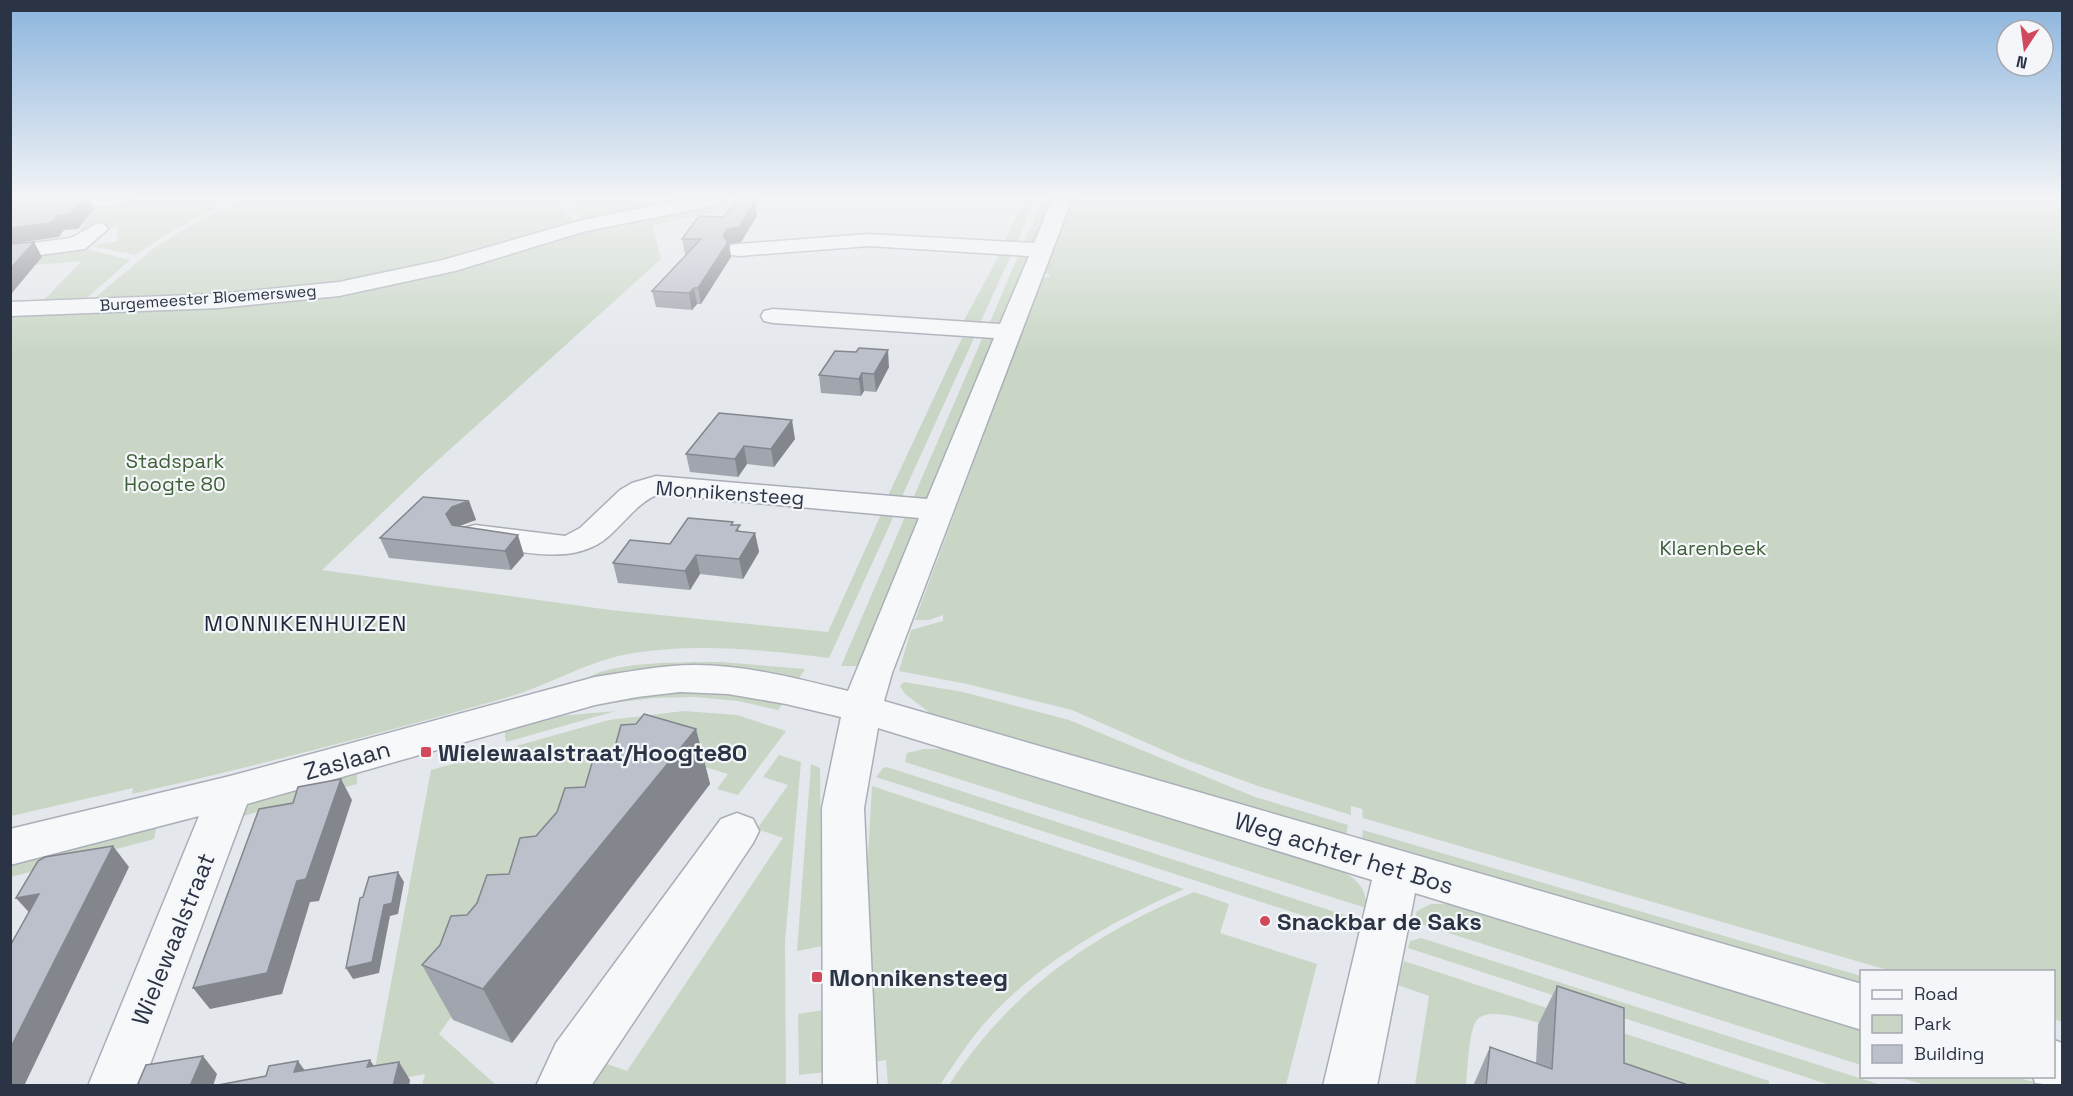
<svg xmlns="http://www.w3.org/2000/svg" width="2073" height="1096" font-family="'Space Grotesk',sans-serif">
<rect width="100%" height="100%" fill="#e4e7ec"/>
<g fill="#c9d6c5">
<polygon points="145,199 236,199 177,228 135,255 92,246 117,241 118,227 79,231 93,211 11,218"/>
<polygon points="243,199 556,199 576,224 444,263 297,290 91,301 154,248 198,221"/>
<polygon points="565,199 701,199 584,222"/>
<path d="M735,199H785L783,205L778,206L735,207L655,225L653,228L661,259L426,471L322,570L610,610L828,632L883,510L896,511L829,658C768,650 695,643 634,653C587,660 547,687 502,699C379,734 256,766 132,794L133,788L11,816L10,313L250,303L605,225Z"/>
<polygon points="1024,199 1036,199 1015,247 1003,246"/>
<polygon points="1043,199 1053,199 1033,248 1022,247"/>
<polygon points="1073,199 2062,199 2062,1022 2054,1019 2054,972 1891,971 1363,818 1362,809 1351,806 1351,815 1258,786 1181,758 1072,710 967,684 899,671 911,630 943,621 943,615 929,620 915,620 1042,278 1049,277 1049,274 1044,273"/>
<polygon points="82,248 130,260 82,302 41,303 82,261 11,267 11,256"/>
<polygon points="1002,250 1013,251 978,327 961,326"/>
<polygon points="1020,251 1031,252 1000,328 988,327"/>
<polygon points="962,338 974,338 899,503 885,502"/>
<polygon points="997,338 927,504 911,503 982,339"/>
<polygon points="907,512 923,514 859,666 841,666"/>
<path d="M721,662L805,669L798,680L586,679C608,661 692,662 721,662Z"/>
<polygon points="904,682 963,692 1069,720 1255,797 1348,825 1346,835 930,713 905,694 900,686"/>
<polygon points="678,691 720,692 783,703 778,710 738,701 695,697 654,698 588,706 618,698"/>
<polygon points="616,711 506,742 504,728 548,717"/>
<polygon points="684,711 737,715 786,731 738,795 717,789 728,774 688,762 448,1021 439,1034 496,1085 422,1085 425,1074 372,1084 431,770 609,720"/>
<path d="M924,749H946L1341,871C1357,879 1367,889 1366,908L905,762L907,753Z"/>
<polygon points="779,755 801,762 785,941 786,1085 587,1086 596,1060 627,1071 783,838 757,829 788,785 763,777"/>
<polygon points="811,764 820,768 822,946 797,951"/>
<polygon points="887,767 1363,921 1360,934 876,777 883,768"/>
<polygon points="357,770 357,784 233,819 252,802"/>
<path d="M872,786L1184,889C1115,920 1044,959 992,1015C972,1036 956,1061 940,1085H888L886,1060L874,1062L865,910Z"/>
<polygon points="157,825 154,839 11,877 11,863"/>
<polygon points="1363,830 1861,976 1861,989 1362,840"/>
<path d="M1194,892L1229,904L1220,933L1317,964L1286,1085H949C1010,991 1091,935 1194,892Z"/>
<polygon points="1431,904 1451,904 1861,1029 1861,1065 1414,922 1417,911"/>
<polygon points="1421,938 1881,1085 1830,1085 1408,948 1410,941"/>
<path d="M1404,961L1769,1081V1085H1602L1603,1047C1581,1039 1490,998 1476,1021C1468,1035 1468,1069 1466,1085H1415L1429,996L1398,985Z"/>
<polygon points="824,1010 826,1072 799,1075 798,1014"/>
<polygon points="1897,1077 2015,1077 2045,1085 1926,1085"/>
</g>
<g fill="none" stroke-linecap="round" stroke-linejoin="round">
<g stroke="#a9aeb7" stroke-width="3">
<g id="minor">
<polygon points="130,199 121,205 10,212 10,200"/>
<polygon points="686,199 727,199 718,205 586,231 455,271 339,296 219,308 10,316 10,302 219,294 339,282 443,260 582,220"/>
<path d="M1052,199H1072L892,673L884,701L1862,984V1030L1415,893L1377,1086H1323L1372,880L878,728L864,808L877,1086H823L822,808L841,717L786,704L728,694L680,692L637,697L595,705L247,804L142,1086H88L199,816L10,865V829L230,776L595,677C628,672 661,665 695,665C747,665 798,679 848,691L919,518L659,494C638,502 625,522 609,536C573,568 519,550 475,545L464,542L459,535L464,528L475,525L565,536L580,528L620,490L632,483L656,476L927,499L994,338L773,323L764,321L761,316L764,311L773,309L1000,324L1029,256L869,246L739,256L731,255L728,250L731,245L739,244L869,234L1034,243Z"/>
<polygon points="98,223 105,225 108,229 85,249 10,259 10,246 71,238"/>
<polygon points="737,813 753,819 759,831 753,843 591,1086 536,1086 556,1043 721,819"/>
<polygon points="2054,1040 2062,1043 2062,1086 2035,1083 2033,1076 2054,1076"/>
</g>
</g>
<use href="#minor" fill="#f7f8fa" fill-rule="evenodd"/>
</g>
<g fill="#a1a5ae">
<polygon points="755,201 757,216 741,242 729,244 731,257 701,304 697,304 692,310 656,307 652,291 688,254 685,254 682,239"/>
<polygon points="889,367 876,392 864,391 861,396 821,393 819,375"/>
<polygon points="795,439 774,467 747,464 738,477 690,472 686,454"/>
<polygon points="469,501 476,520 459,526 524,555 511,570 389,558 380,538"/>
<polygon points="733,525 741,532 755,533 759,552 743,579 700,574 690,590 618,583 613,563 670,544"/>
<polygon points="696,729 710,784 512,1043 453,1020 422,965 467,915 509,874 536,836 585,787 613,754"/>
<polygon points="1557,986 1624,1063 1691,1086 1473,1086 1490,1047 1536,1063 1538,1025"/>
</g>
<g fill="#83868d">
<polygon points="82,199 89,199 94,209 78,229 64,230 59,237 10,244 10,228 57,216"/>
<polygon points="755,201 757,216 741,242 729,244 731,257 701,304 698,288 727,229"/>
<polygon points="34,242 42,257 12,293 10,293 10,269"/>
<polygon points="694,288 697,304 692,310 689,293"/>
<polygon points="888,350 889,367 876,392 874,374"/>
<polygon points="862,373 864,391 861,396 859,379"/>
<polygon points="792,420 795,439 774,467 771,449"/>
<polygon points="744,446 747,464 738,477 735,459"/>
<polygon points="469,501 476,520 459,526 453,534 446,514 452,507"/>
<polygon points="755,533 759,552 743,579 739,559"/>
<polygon points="518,535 524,555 511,570 505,551"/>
<polygon points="696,555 700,574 690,590 685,571"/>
<polygon points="696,729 710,784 512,1043 483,989"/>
<polygon points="341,779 352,800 319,901 310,902 282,994 210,1009 193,988 297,881"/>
<polygon points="113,846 129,867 24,1086 10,1086 10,1049"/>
<polygon points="398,872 404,882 398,914 390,916 379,973 353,979 346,968 384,905"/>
<polygon points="39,894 35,919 16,898"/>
<polygon points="203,1056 217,1074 213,1086 190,1086"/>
<polygon points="370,1060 382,1078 367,1067"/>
<polygon points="298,1061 311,1079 294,1072"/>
<polygon points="399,1062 410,1080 409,1086 393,1086"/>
</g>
<g fill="#bbc0ca" stroke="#83868d" stroke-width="1.5">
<polygon points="10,199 82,199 70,214 57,216 51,223 10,228"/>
<polygon points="740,199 753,199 755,201 739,227 727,229 723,236 728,242 698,288 694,288 689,293 652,291 701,239 682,239 699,216 723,217"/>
<polygon points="34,242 10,269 10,244"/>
<polygon points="859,348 888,350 874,374 862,373 859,379 819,375 835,351 856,352"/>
<polygon points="719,413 792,420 771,449 744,446 735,459 686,454"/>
<polygon points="423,497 469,501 452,507 446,514 452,525 518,535 505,551 380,538"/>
<polygon points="688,518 733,522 731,525 740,525 736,531 755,533 739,559 696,555 685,571 613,563 630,540 670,544"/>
<polygon points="644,714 696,729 483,989 422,965 440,945 451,916 467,915 477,903 487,875 509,874 520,838 536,836 557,812 565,788 585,787 594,756 613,754 621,725 636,724"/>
<polygon points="341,779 306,879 297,881 267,973 193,988 259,809 293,803 298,787"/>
<polygon points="113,846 58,954 10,1049 10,946 39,894 16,898 38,861 45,857"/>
<polygon points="398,872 392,903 384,905 372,962 346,968 360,898 363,897 369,877"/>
<polygon points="1557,986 1624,1008 1624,1063 1691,1086 1486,1086 1490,1047 1552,1069"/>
<polygon points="203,1056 190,1086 137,1086 146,1065"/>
<polygon points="370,1060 367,1067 399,1062 393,1086 213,1086 266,1076 269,1066 298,1061 294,1072"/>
</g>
<linearGradient id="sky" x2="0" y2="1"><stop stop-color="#8bb4dd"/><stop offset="0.56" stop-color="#f3f4f6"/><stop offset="1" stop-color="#f3f4f6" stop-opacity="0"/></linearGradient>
<rect width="2073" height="353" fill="url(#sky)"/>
<g fill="#d1495b" stroke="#f4f6f9" stroke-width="2">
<rect x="420" y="746" width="12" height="12" rx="3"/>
<circle cx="1265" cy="921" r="6"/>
<rect x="811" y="971" width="12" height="12" rx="3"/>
</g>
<g text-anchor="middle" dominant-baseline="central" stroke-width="4.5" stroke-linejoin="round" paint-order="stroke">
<g font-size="16" fill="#2b3445" stroke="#f4f6f9">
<text transform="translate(208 298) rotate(-4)">Burgemeester Bloemersweg</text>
</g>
<g font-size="20" fill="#3f6138" stroke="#f4f6f9">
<text x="175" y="461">Stadspark<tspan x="175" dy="23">Hoogte 80</tspan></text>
<text x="1713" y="548">Klarenbeek</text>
</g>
<g font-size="20" fill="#2b3445" stroke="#f4f6f9">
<text transform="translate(730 493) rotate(4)">Monnikensteeg</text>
</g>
<g font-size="22" letter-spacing="1.5" fill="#1d2536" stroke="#f4f6f9">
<text x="306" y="623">MONNIKENHUIZEN</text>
</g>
<g font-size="24" font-weight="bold" fill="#2b3445" stroke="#f4f6f9" text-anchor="start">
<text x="438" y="752">Wielewaalstraat/Hoogte80</text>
<text x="1277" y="921">Snackbar de Saks</text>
<text x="829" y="977">Monnikensteeg</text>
</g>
<g font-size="24" fill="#2b3445" stroke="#f4f6f9">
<text transform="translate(347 760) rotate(-16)">Zaslaan</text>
<text transform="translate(1344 853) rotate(17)">Weg achter het Bos</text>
<text transform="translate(173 939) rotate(-68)">Wielewaalstraat</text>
</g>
</g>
<rect width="2073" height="1096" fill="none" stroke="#2b3445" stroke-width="24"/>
<rect x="1860" y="970" width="195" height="108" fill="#f4f6f9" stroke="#a4a8b1" stroke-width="1.5"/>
<rect x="1872" y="990" width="30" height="9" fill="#f7f8fa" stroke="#a4a8b1" stroke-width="1.5"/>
<text x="1914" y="1000" font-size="18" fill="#2b3445">Road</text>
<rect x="1872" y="1015" width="30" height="18" fill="#c9d6c5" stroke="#a4a8b1" stroke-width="1.5"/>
<text x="1914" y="1030" font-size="18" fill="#2b3445">Park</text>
<rect x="1872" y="1045" width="30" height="18" fill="#bbc0ca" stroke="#a4a8b1" stroke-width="1.5"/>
<text x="1914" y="1060" font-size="18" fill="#2b3445">Building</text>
<g transform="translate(2025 48) rotate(193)"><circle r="28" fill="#f4f6f9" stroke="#a4a8b1" stroke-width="1.5"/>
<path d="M0-4.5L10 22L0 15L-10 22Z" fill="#d1495b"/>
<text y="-9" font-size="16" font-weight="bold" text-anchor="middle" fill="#2b3445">N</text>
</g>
</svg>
